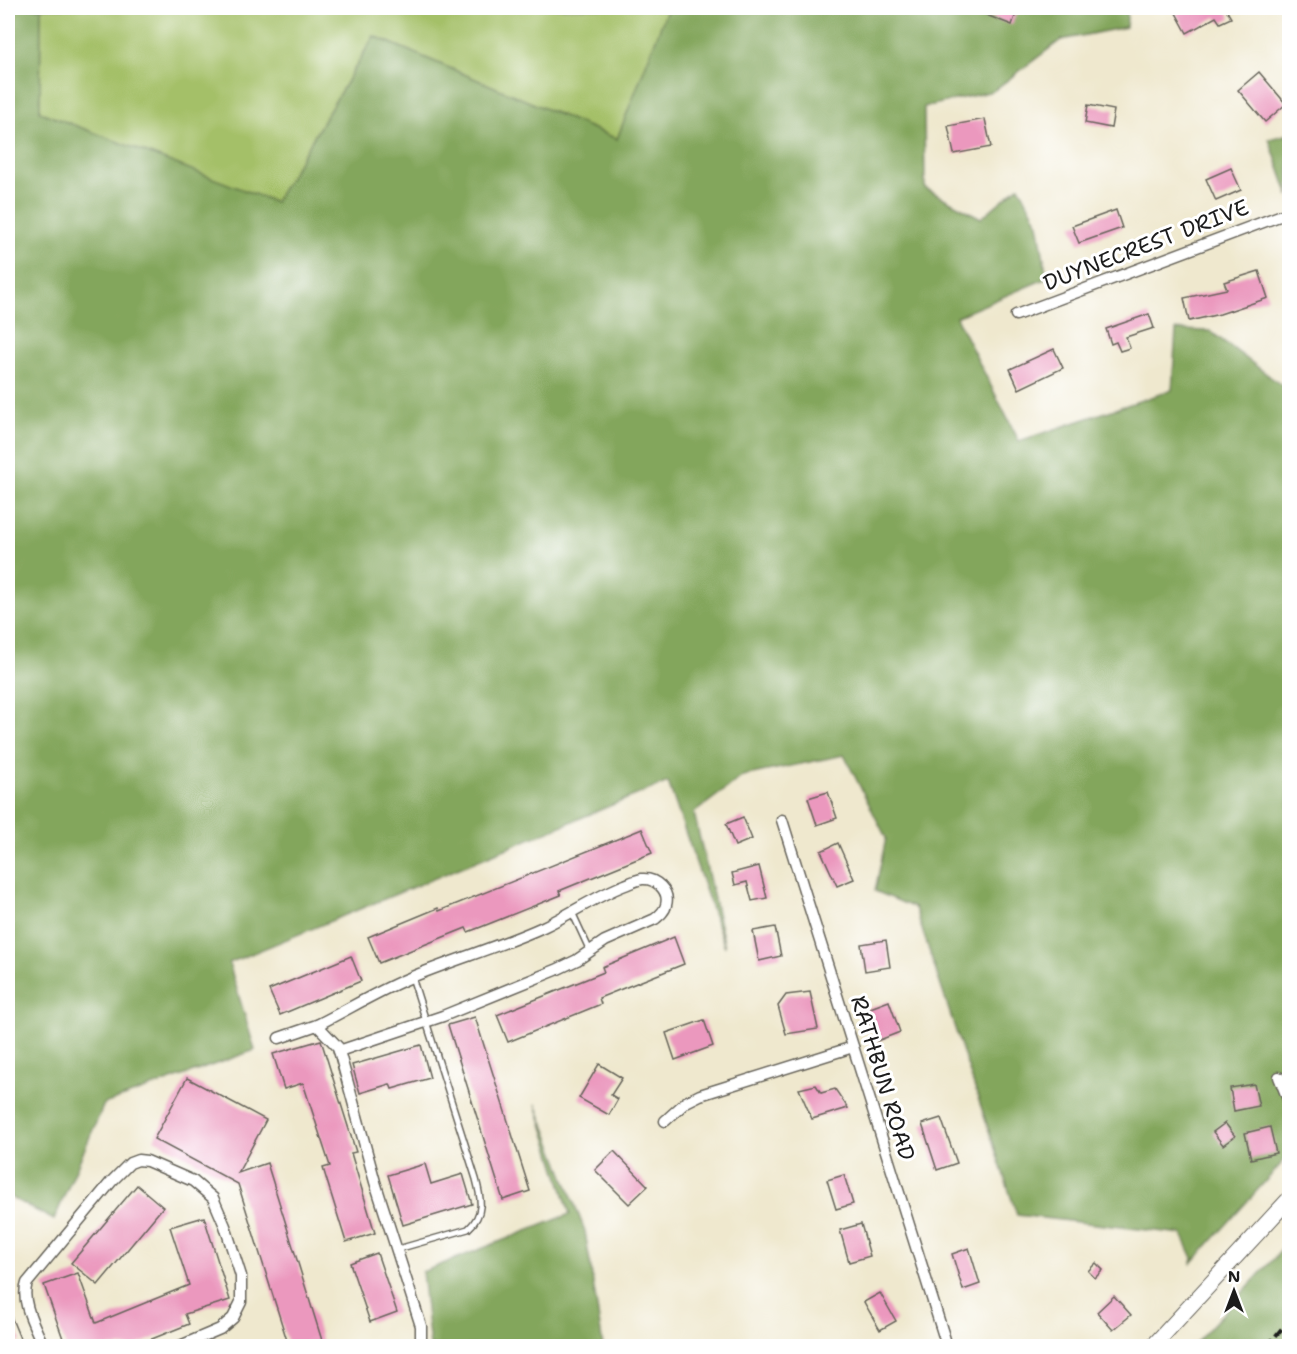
<svg xmlns="http://www.w3.org/2000/svg" width="1297" height="1354" font-family="'Shantell Sans',sans-serif">
<rect width="100%" height="100%" fill="#fff"/>
<filter id="ink" filterUnits="userSpaceOnUse"><feTurbulence type="fractalNoise" baseFrequency=".0167" numOctaves="2"/><feDisplacementMap in="SourceGraphic" scale="12" xChannelSelector="R" yChannelSelector="G"/><feConvolveMatrix kernelMatrix="1 2 1 2 8 2 1 2 1" color-interpolation-filters="sRGB"/></filter>
<filter id="wash" filterUnits="userSpaceOnUse"><feTurbulence type="fractalNoise" baseFrequency=".008" numOctaves="4" result="noise"/><feDisplacementMap in="SourceGraphic" scale="24" xChannelSelector="R" yChannelSelector="G"/><feGaussianBlur stdDeviation="1.35" result="paint"/><feColorMatrix in="noise" values="0 0 0 0 0 0 0 0 0 0 0 0 0 0 0 0 0 1.4 0 .05"/><feComposite in="paint" operator="in"/></filter>
<g filter="url(#wash)">
<rect width="100%" height="100%" fill="#efe8ce"/>
<polygon fill="#a4c068" stroke="#606e42" stroke-width="1.5" points="41,8 668,8 617,139 374,36 275,202 40,112"/>
<g fill="#83a65c" stroke="#50613c" stroke-width="1.5">
<polygon points="8,8 41,8 40,112 275,202 374,36 617,139 668,8 1128,8 1126,27 1061,40 993,91 924,107 925,188 981,218 1019,186 1038,223 1047,278 956,317 1019,441 1172,390 1176,330 1210,331 1289,391 1289,1155 1192,1263 1193,1258 1182,1234 1017,1215 915,908 875,891 886,838 844,755 743,776 694,813 725,947 668,782 229,963 255,1050 104,1104 54,1220 8,1196"/>
<polygon points="1289,134 1290,134 1289,196 1269,139"/>
<polygon points="536,1104 585,1231 603,1346 430,1346 422,1272 570,1214"/>
<polygon points="1289,1242 1289,1346 1193,1346"/>
</g>
<g id="blocks">
<g fill="#eb98be">
<polygon points="968,8 1018,8 1012,25"/>
<polygon points="1186,8 1234,8 1227,11 1231,18 1220,23 1216,17 1187,33 1176,13"/>
<polygon points="1259,72 1286,104 1265,122 1238,90"/>
<polygon points="1088,105 1114,110 1111,128 1085,123"/>
<polygon points="985,119 991,147 954,154 948,126"/>
<polygon points="1231,168 1241,190 1216,201 1206,179"/>
<polygon points="1116,210 1122,228 1079,243 1072,226"/>
<polygon points="1259,271 1268,298 1220,314 1189,321 1184,298 1227,289 1224,282"/>
<polygon points="1149,314 1154,328 1126,337 1130,348 1120,351 1116,342 1111,344 1106,329"/>
<polygon points="1054,349 1063,368 1019,389 1010,369"/>
<polygon points="828,792 837,818 817,825 808,798"/>
<polygon points="743,817 752,839 735,846 726,824"/>
<polygon points="642,829 652,853 559,891 561,895 481,927 468,932 466,928 379,963 368,937 438,908 439,911"/>
<polygon points="838,843 854,879 837,886 821,851"/>
<polygon points="759,866 767,898 752,901 747,882 735,885 732,873"/>
<polygon points="775,927 781,956 759,961 753,931"/>
<polygon points="674,937 684,964 599,998 601,1004 508,1042 497,1015 604,972 602,967"/>
<polygon points="886,940 890,967 865,971 861,944"/>
<polygon points="351,956 361,981 280,1015 269,990"/>
<polygon points="810,992 818,1029 786,1034 778,1006 786,995"/>
<polygon points="889,1001 900,1032 877,1041 865,1010"/>
<polygon points="475,1017 530,1191 503,1200 448,1025"/>
<polygon points="704,1020 713,1046 675,1060 666,1033"/>
<polygon points="321,1040 356,1152 351,1153 375,1233 346,1242 323,1168 330,1166 303,1083 284,1089 273,1054"/>
<polygon points="421,1045 430,1078 392,1089 390,1084 360,1093 352,1065"/>
<polygon points="599,1064 622,1078 611,1095 618,1099 609,1115 579,1098"/>
<polygon points="187,1078 266,1120 238,1173 267,1163 324,1347 289,1347 238,1184 154,1139"/>
<polygon points="1254,1084 1259,1106 1234,1111 1230,1088"/>
<polygon points="816,1085 821,1093 835,1089 848,1108 812,1119 799,1089"/>
<polygon points="941,1118 957,1163 937,1170 922,1124"/>
<polygon points="1225,1123 1235,1136 1223,1145 1213,1132"/>
<polygon points="1270,1127 1276,1153 1251,1159 1245,1133"/>
<polygon points="614,1151 648,1186 629,1204 595,1170"/>
<polygon points="425,1164 431,1184 463,1174 472,1204 403,1225 388,1175"/>
<polygon points="844,1175 853,1204 836,1209 827,1180"/>
<polygon points="137,1185 163,1207 98,1285 71,1263"/>
<polygon points="204,1217 230,1300 185,1314 189,1324 132,1347 66,1347 44,1285 78,1273 96,1323 189,1285 170,1227"/>
<polygon points="861,1224 870,1256 849,1262 840,1230"/>
<polygon points="969,1248 980,1284 963,1290 952,1254"/>
<polygon points="377,1253 397,1312 370,1322 350,1263"/>
<polygon points="1096,1263 1103,1270 1095,1278 1088,1271"/>
<polygon points="880,1293 896,1321 880,1330 864,1302"/>
<polygon points="1114,1296 1131,1315 1113,1330 1097,1312"/>
<polygon points="8,1309 21,1341 8,1346"/>
</g>
</g>
</g>
<g filter="url(#ink)">
<use href="#blocks" fill-opacity="0" stroke="#66635a" stroke-width="1.5"/>
<g fill="none" stroke-linecap="round" stroke-linejoin="round">
<g stroke="#66635a" stroke-width="8">
<g id="lane">
<polyline points="572,912 590,951"/>
<path d="M398,1249L468,1229C485,1214 481,1198 476,1179L412,977"/>
</g>
</g>
<g stroke="#66635a" stroke-width="13">
<g id="street">
<polyline points="1016,315 1290,212"/>
<polyline points="782,820 947,1346"/>
<path d="M317,1025C347,1010 376,992 407,979C452,960 499,947 543,927C571,914 596,896 625,885C630,883 636,880 642,879C656,878 670,891 666,905C665,911 660,915 655,919L605,941L577,960L556,970L443,1016L339,1051"/>
<polyline points="279,1038 317,1025 338,1047 375,1182 421,1326 421,1346"/>
<polyline points="1279,1077 1290,1104"/>
<polyline points="665,1121 686,1102 700,1095 853,1047"/>
<path d="M43,1346C36,1328 20,1302 27,1283L111,1182L130,1163L138,1160L147,1161L193,1181L213,1198L225,1226L241,1276V1302L233,1318L220,1329L180,1346"/>
</g>
</g>
<g stroke="#66635a" stroke-width="17">
<polyline id="primary" points="1153,1346 1290,1198"/>
</g>
<use href="#lane" stroke="#fff" stroke-width="5"/>
<use href="#street" stroke="#fff" stroke-width="10"/>
<use href="#primary" stroke="#fff" stroke-width="15"/>
<polyline stroke="#1c1c1c" stroke-width="4" stroke-dasharray="9 4.5" stroke-linecap="butt" points="1267,1346 1290,1319"/>
</g>
</g>
<g text-anchor="middle" dominant-baseline="central" stroke-width="6" stroke-linejoin="round" paint-order="stroke">
<g font-size="22" fill="#1c1c1c" stroke="#fff">
<text transform="translate(1146 245) rotate(-21)">DUYNECREST DRIVE</text>
<text transform="translate(883 1078) rotate(73)">RATHBUN ROAD</text>
</g>
</g>
<rect width="1297" height="1354" fill="none" stroke="#fff" stroke-width="30"/>
<g transform="translate(1234 1291)" stroke="#ffffff" stroke-width="4.5" paint-order="stroke">
<path d="M0-4.5L10 22L0 15L-10 22Z" fill="#1c1c1c"/>
<text y="-9" font-size="16" font-weight="bold" text-anchor="middle" fill="#1c1c1c">N</text>
</g>
</svg>
